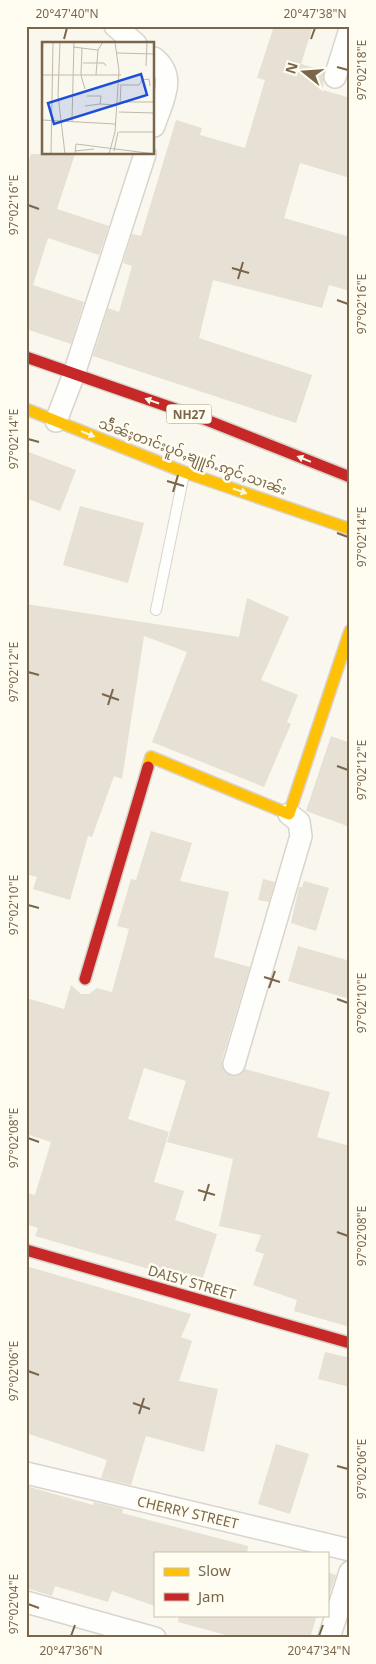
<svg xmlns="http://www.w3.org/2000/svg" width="376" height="1664" font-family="'Noto Sans','Noto Sans Myanmar',sans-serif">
<rect width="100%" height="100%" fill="#f9f7ee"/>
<g fill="#e6e0d5">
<polygon points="274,26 313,26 301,64 324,71 323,90 350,98 350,178 300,163 284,218 350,237 350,291 329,285 322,308 213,280 199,338 312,375 296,423 93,356 108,308 119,312 132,266 123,263 132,234 141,236 176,120 202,128 200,135 245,148 265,80 257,78"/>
<polygon points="31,154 75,154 57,209 109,226 99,255 48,238 33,285 84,302 71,344 26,329 26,170"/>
<polygon points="26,451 76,470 60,511 26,498"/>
<polygon points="80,506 144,523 128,583 63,565"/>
<polygon points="247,598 289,617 261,680 298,695 287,722 291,724 264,787 152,742 187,652 144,636 122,779 114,776 92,837 88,836 70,900 33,889 37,877 26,874 26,604 239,637"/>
<polygon points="331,736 350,743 350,827 306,811"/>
<polygon points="151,831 192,843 180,881 229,892 214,957 250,967 222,1060 225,1072 236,1076 245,1069 330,1092 317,1137 350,1146 350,1327 294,1311 297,1300 253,1285 264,1254 255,1251 261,1235 219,1226 233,1159 167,1142 186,1081 144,1068 128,1119 169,1132 154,1182 184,1191 175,1220 217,1234 201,1284 35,1236 38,1228 26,1224 26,1193 35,1195 51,1142 26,1134 26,998 64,1009 71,985 81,994 89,994 97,988 112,992 129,929 117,926 131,879 136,880"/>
<polygon points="263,879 275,882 269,902 258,900"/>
<polygon points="304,881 329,888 316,931 291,923 299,887 302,887"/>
<polygon points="298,946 350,961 350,999 288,981"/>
<polygon points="26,1266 191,1314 181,1337 192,1341 179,1381 218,1389 204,1452 146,1436 131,1485 101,1478 107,1460 26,1433"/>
<polygon points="325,1352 350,1358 350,1387 318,1379"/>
<polygon points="276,1444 309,1454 290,1514 258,1504"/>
<polygon points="26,1486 93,1505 94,1502 123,1509 122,1513 248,1546 247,1553 155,1553 155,1606 112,1591 108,1602 55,1586 52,1596 26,1588"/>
<polygon points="327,1572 336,1575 327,1602"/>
<polygon points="179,1615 317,1615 310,1638 237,1638 178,1622"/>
</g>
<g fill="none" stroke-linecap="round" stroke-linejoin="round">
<g stroke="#d9d4cc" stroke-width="12">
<polyline id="lane" points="156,610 184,474"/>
</g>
<g stroke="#d9d4cc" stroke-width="24">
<g id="street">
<polyline points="115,26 136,44"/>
<path d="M154,58C178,77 162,101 154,126"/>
<polyline points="335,77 350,29"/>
<polyline points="56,421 74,374 145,154"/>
<polyline points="234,1064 301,836 299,822 289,814"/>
<polyline points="26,1473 350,1550"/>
<polyline points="26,1602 155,1638"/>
<polyline points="329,1638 350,1572"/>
</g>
</g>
<g stroke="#d8d3c9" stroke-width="14">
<g id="slow">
<polyline points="26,409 184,472 350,529"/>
<polyline points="148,767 151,757 289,814 350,631"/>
</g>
</g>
<g stroke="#d8d3c9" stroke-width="14">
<g id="jam">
<polyline points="26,357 204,419 350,477"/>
<polyline points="85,979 148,767"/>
<polyline points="26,1250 350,1343"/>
</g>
</g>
<use href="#lane" stroke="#fefefc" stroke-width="10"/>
<use href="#street" stroke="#fefefc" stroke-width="21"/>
<use href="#slow" stroke="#ffc107" stroke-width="11"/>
<use href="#jam" stroke="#c62828" stroke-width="11"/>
</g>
<defs><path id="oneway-solid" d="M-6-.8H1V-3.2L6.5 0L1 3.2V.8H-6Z" transform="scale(1.25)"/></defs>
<g fill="#f6f9e9">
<use href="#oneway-solid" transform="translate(152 401) rotate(-161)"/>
<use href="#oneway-solid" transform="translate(88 434) rotate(22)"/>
<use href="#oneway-solid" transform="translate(304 459) rotate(-158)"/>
<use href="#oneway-solid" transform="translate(240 491) rotate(19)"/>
</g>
<path fill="none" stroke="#7a664b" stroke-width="2" d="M64,39L67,28M311,39L315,28M337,67L348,70M28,205L39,209M232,268L249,273M238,279L243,262M337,300L348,304M28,439L39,442M167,481L184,486M173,492L178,475M337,533L348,537M28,672L39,675M102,694L119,700M108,705L113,689M337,766L348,770M28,905L39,908M264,977L280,982M269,988L275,971M337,999L348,1003M28,1138L39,1142M198,1190L215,1195M204,1201L209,1184M337,1232L348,1236M28,1371L39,1375M133,1403L150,1409M139,1414L144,1398M337,1466L348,1469M28,1604L39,1608M71,1636L75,1625M319,1636L323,1625"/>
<g text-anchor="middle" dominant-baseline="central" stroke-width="5" stroke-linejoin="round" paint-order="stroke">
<rect fill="#fffdf1" stroke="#a2937d" stroke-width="1" x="166.5" y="404.5" width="45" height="19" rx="4"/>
<g font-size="12" font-weight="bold" fill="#7a664b">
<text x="189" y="414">NH27</text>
</g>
<g font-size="14" fill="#7a664b" stroke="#fffdf1">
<text transform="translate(193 456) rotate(20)">သဵႅၼ်ႈတၢင်းပူဝ်ႇၶျူၵ်ႉဢွင်ႇသၢၼ်း</text>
<text transform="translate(192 1282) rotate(16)">DAISY STREET</text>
<text transform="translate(188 1512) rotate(13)">CHERRY STREET</text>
</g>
</g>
<g transform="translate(42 42)">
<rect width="112" height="112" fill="#f9f7ee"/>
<path fill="none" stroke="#c2b9a8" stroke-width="1" d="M18,0L16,53L23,112M31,5L56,8M40,6L39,33L43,47M75,11L113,12M0,17L1,0M41,21H62L64,24M104,24L105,0M0,33H79M54,33L56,8L61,0M80,43H97L100,38L107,37L108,44M45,54H59L58,62L74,63M79,60H113M78,62L79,42M43,64L58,62M77,70L113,71M0,78L73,82M30,79L32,0M77,90H113M33,109L52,107M72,109L76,90M9,112L11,0M33,112L34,102L113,112M67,112L73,90L77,29L73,0"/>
<path fill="#1d4ed8" fill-opacity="0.15" stroke="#1d4ed8" stroke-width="2.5" d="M99,32L105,53L12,82L6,61Z"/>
<rect width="112" height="112" fill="none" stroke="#7a664b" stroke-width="2.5"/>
</g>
<rect width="376" height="1664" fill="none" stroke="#fffdf1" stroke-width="55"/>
<rect x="154" y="1552" width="175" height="65" fill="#fffdf1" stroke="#cac1af"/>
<rect x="164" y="1568" width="25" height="8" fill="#ffc107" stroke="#cac1af"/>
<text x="198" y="1576" font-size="15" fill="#7a664b">Slow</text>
<rect x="164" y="1593" width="25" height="8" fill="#c62828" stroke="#cac1af"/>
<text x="198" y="1602" font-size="15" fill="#7a664b">Jam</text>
<g transform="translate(304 72) rotate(287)" stroke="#fffdf1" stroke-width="4" paint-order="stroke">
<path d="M0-4L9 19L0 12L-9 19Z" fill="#7a664b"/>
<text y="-8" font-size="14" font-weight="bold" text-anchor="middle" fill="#7a664b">N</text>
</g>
<rect x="28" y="28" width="320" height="1608" fill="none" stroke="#7a664b" stroke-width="2"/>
<g font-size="12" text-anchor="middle" fill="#7a664b">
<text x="67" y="18">20°47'40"N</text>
<text x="315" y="18">20°47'38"N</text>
<text transform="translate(362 70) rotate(-90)" y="4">97°02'18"E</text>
<text transform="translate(14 205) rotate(-90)" y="4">97°02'16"E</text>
<text transform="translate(362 304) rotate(-90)" y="4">97°02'16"E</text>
<text transform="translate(14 439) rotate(-90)" y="4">97°02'14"E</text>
<text transform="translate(362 537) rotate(-90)" y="4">97°02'14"E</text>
<text transform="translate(14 672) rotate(-90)" y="4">97°02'12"E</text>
<text transform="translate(362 770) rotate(-90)" y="4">97°02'12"E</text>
<text transform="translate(14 905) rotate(-90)" y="4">97°02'10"E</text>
<text transform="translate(362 1003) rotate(-90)" y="4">97°02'10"E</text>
<text transform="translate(14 1138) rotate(-90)" y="4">97°02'08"E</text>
<text transform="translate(362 1236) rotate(-90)" y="4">97°02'08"E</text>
<text transform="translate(14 1371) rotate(-90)" y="4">97°02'06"E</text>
<text transform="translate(362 1469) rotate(-90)" y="4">97°02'06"E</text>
<text transform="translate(14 1604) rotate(-90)" y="4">97°02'04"E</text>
<text x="71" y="1655">20°47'36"N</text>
<text x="319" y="1655">20°47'34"N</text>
</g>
</svg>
